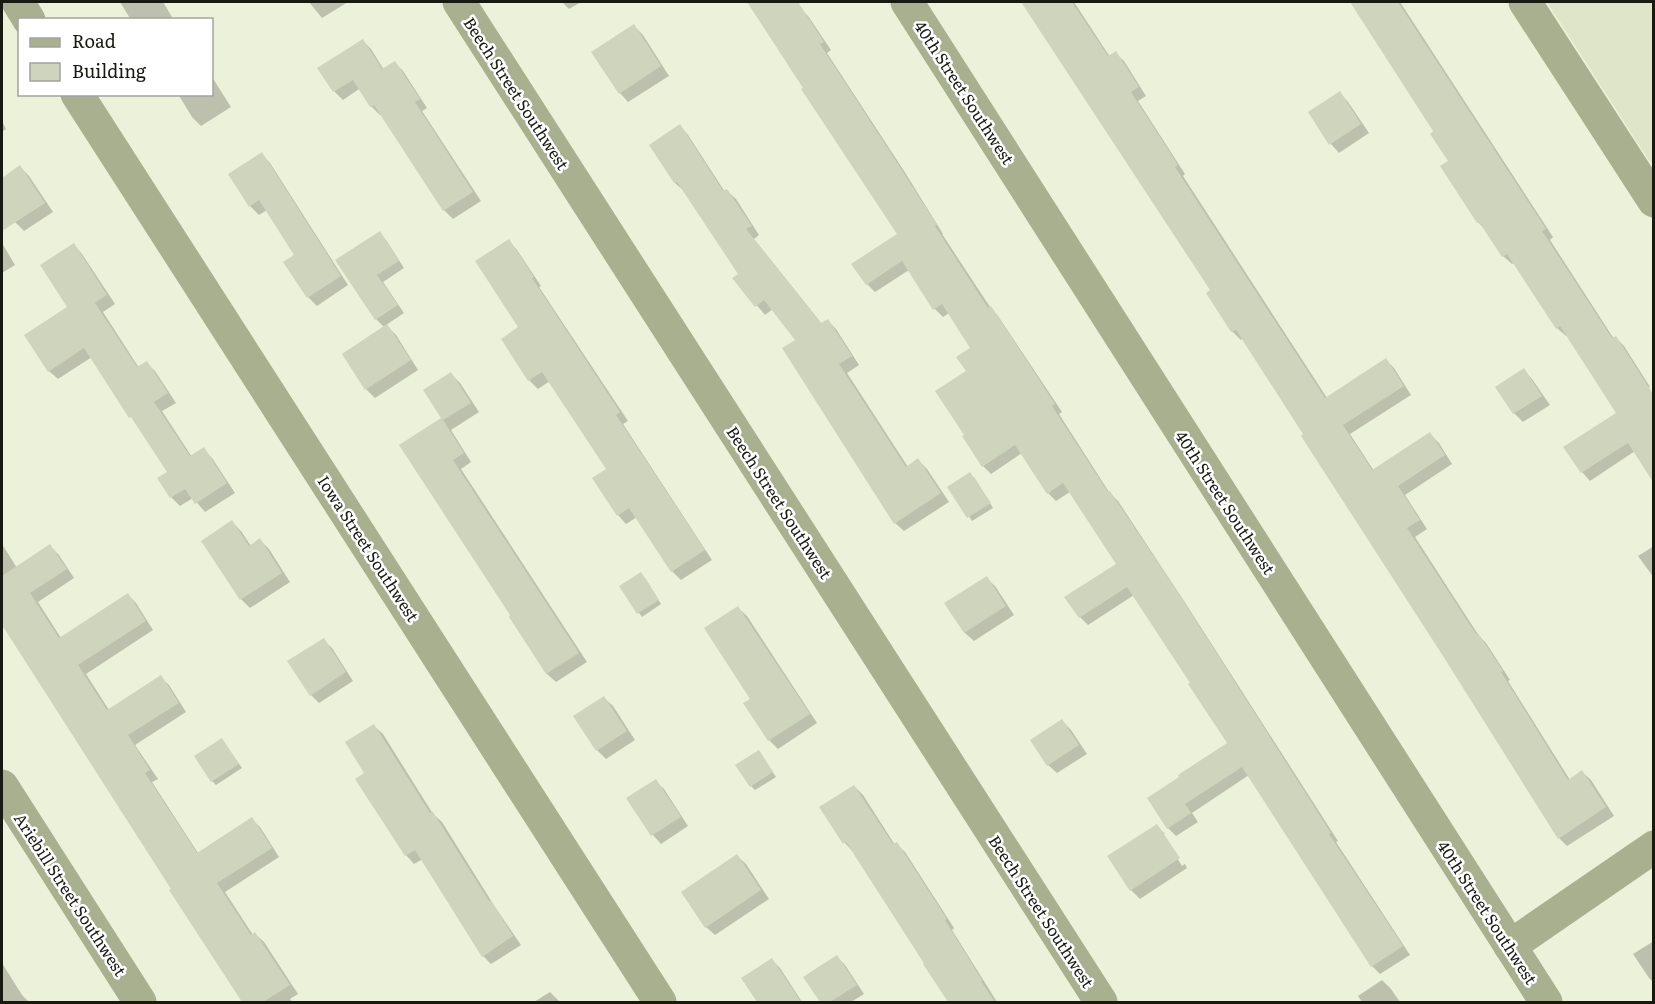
<svg xmlns="http://www.w3.org/2000/svg" width="1655" height="1004" font-family="Literata,serif">
<rect width="100%" height="100%" fill="#ecf1d9"/>
<polygon fill="#dfe6c7" points="1547,2 1653,2 1653,162 1650,162"/>
<g fill="#0003">
<polygon points="120,2 163,2 172,17 169,20 131,20"/>
<polygon points="309,2 348,2 322,18"/>
<polygon points="562,2 581,2 569,9"/>
<polygon points="748,2 794,2 799,9 800,8 808,16 831,50 827,53 906,174 943,234 942,234 990,307 998,316 1062,412 1059,414 1109,492 1118,501 1184,601 1338,841 1336,842 1410,955 1380,974 1372,966 1249,775 1192,813 1198,822 1176,836 1168,828 1149,799 1229,744 1192,683 1134,595 1088,625 1080,617 1118,564 1070,492 1056,501 1048,493 1022,453 991,474 983,466 968,372 972,348 949,313 943,317 935,309 909,270 875,292 867,284 899,235"/>
<polygon points="1026,2 1074,2 1110,57 1115,53 1124,61 1146,96 1138,101 1185,174 1183,176 1327,398 1386,360 1394,368 1411,395 1350,434 1374,471 1430,434 1439,443 1452,464 1405,495 1427,529 1415,537 1479,636 1486,643 1510,680 1508,681 1570,780 1582,772 1591,780 1614,816 1567,846 1559,838 1305,434 1243,338 1241,340 1232,331 1208,293 1212,290"/>
<polygon points="1352,2 1400,2 1553,237 1550,240 1614,339 1616,338 1624,346 1650,387 1647,388 1654,398 1654,480 1635,451 1590,481 1582,472 1618,413 1567,335 1566,336 1557,328 1515,262 1512,264 1503,256 1486,231 1478,222 1435,132"/>
<polygon points="634,26 643,35 669,76 628,102 620,93"/>
<polygon points="363,41 371,49 384,70 395,63 403,71 427,108 422,111 481,201 453,219 444,210 382,114 380,115 371,106 359,89 343,100 334,91"/>
<polygon points="212,77 231,107 201,126 192,117 178,94 212,94"/>
<polygon points="1340,93 1348,102 1369,133 1339,153 1331,144"/>
<polygon points="2,121 6,129 2,132"/>
<polygon points="680,126 688,135 725,192 727,191 736,199 759,235 754,239 822,324 828,321 836,329 859,365 847,373 908,467 918,460 927,469 949,502 904,531 895,523 797,341 773,309 765,315 734,278 740,274 684,191 675,183"/>
<polygon points="261,154 270,163 348,285 317,306 308,297 296,255 267,210 259,215 250,206"/>
<polygon points="20,167 29,176 53,212 24,231 15,222 2,201 2,179"/>
<polygon points="379,233 386,240 404,268 383,282 404,313 386,325 396,335 418,370 375,398 366,389 385,328 376,319 337,261"/>
<polygon points="509,241 517,250 541,286 539,287 628,421 623,424 712,560 681,580 672,571 637,517 626,524 618,515 608,470 550,381 538,389 529,380"/>
<polygon points="2,243 15,265 2,273"/>
<polygon points="74,245 82,254 115,304 103,312 139,368 146,363 155,371 176,403 162,411 192,457 203,449 212,458 235,493 205,512 193,498 180,506 171,497 159,479 169,473 92,357 58,379 49,371 69,307"/>
<polygon points="1524,370 1532,379 1550,405 1523,422 1514,413 1497,387"/>
<polygon points="451,374 460,383 479,412 451,430 471,462 461,469 587,662 556,682 547,674 511,617 512,616 401,446 443,419"/>
<polygon points="974,477 993,508 972,521 949,487"/>
<polygon points="232,522 241,531 251,546 260,540 269,549 290,582 250,608 241,599"/>
<polygon points="2,544 17,568 50,546 59,555 74,578 38,602 61,638 128,595 136,603 153,630 86,674 109,710 160,677 169,685 186,712 135,745 158,779 152,782 198,853 251,819 260,827 279,857 225,892 253,935 255,934 264,942 298,994 290,999 292,1002 243,1002 171,891 173,890 2,622"/>
<polygon points="1654,546 1654,578 1638,556"/>
<polygon points="645,578 661,604 642,617 639,613"/>
<polygon points="986,578 995,586 1014,615 974,641 965,633 946,604"/>
<polygon points="738,608 747,616 817,723 778,749 769,740 752,699"/>
<polygon points="323,640 332,648 353,681 319,703 311,695"/>
<polygon points="604,698 613,706 635,740 606,759 597,750 575,716"/>
<polygon points="1062,721 1071,730 1087,754 1057,773 1048,765"/>
<polygon points="374,726 383,734 433,814 442,822 495,907 521,945 491,964 483,956 423,859 414,864 406,855 366,773"/>
<polygon points="222,740 242,768 216,785 212,781"/>
<polygon points="762,756 776,777 755,790 751,786"/>
<polygon points="655,781 664,789 688,826 661,844 653,835 628,799"/>
<polygon points="854,786 863,795 895,845 896,844 905,852 954,928 952,930 997,1002 949,1002 853,852 845,843 822,808"/>
<polygon points="1157,826 1165,834 1162,834 1182,866 1185,864 1187,868 1140,899 1131,890"/>
<polygon points="737,856 746,864 769,899 715,935 706,927"/>
<polygon points="1654,941 1654,983 1649,978 1633,954"/>
<polygon points="837,957 845,965 864,994 851,1002 822,1002 805,977"/>
<polygon points="772,960 780,968 802,1002 759,1002 743,978"/>
<polygon points="2,963 22,995 29,1002 2,1002"/>
<polygon points="1382,980 1391,989 1400,1002 1362,1002 1358,996"/>
<polygon points="550,992 560,1002 534,1002"/>
</g>
<g fill="#cfd5bd">
<polygon points="747,2 798,2 824,42 820,44 898,164 937,225 935,226 988,308 991,306 1055,404 1052,406 1108,492 1110,491 1177,591 1331,833 1329,834 1403,946 1371,967 1242,767 1185,804 1191,813 1167,829 1147,798 1179,777 1178,775 1227,743 1188,684 1190,683 1127,587 1079,618 1064,597 1116,564 1063,483 1047,494 1015,445 982,467 962,436 964,435 935,391 966,371 956,357 970,348 942,304 933,310 902,261 866,285 851,264 897,234 801,89 803,88"/>
<polygon points="1021,2 1072,2 1108,56 1116,51 1139,87 1131,92 1178,165 1175,167 1325,398 1386,358 1404,386 1343,425 1372,470 1430,432 1445,455 1398,486 1420,520 1407,528 1476,634 1478,633 1503,671 1501,672 1568,780 1582,770 1606,807 1558,839 1443,656 1301,436 1303,434 1236,330 1231,332 1206,293 1210,290"/>
<polygon points="1350,2 1398,2 1546,229 1542,231 1612,338 1616,336 1653,394 1653,482 1628,443 1581,473 1563,447 1616,413 1560,326 1556,329 1507,254 1502,257 1479,222 1477,223 1440,166 1448,161 1430,134 1433,131"/>
<polygon points="634,24 661,66 619,94 591,52"/>
<polygon points="363,39 382,69 395,61 420,99 415,102 473,192 443,211 374,105 370,107 353,80 333,92 317,68"/>
<polygon points="1340,91 1361,124 1329,145 1308,112"/>
<polygon points="680,124 723,191 727,189 752,226 746,229 821,323 828,319 852,356 839,364 906,467 918,458 941,493 894,524 782,348 795,340 764,300 755,307 732,278 738,274 677,182 674,183 649,145"/>
<polygon points="262,152 341,276 307,298 283,262 294,255 259,200 249,207 228,174"/>
<polygon points="20,165 45,203 2,231 2,178"/>
<polygon points="380,231 399,261 377,275 398,305 375,320 335,260"/>
<polygon points="509,239 534,277 532,278 620,412 616,415 705,550 671,572 629,508 617,516 592,478 606,469 542,372 528,381 501,339 518,327 475,261"/>
<polygon points="74,243 107,295 95,303 137,367 147,361 168,393 154,402 190,456 204,447 227,483 195,504 185,489 170,498 157,478 167,472 131,417 129,418 84,348 48,372 24,335 67,307 40,265"/>
<polygon points="387,324 411,360 365,390 342,354"/>
<polygon points="1524,368 1542,396 1513,414 1495,387"/>
<polygon points="451,372 471,403 443,420 464,453 453,460 579,653 546,674 509,617 510,615 399,445 441,418 423,390"/>
<polygon points="970,472 991,503 967,518 947,487"/>
<polygon points="232,520 249,546 260,538 282,573 240,600 201,541"/>
<polygon points="50,544 67,569 30,593 59,638 128,593 146,621 78,665 107,710 161,675 179,703 128,735 150,770 145,773 197,853 252,817 272,848 217,883 251,935 255,932 290,985 263,1002 242,1002 169,890 171,889 2,625 2,576"/>
<polygon points="641,572 659,600 637,614 619,586"/>
<polygon points="987,576 1006,606 964,633 944,603"/>
<polygon points="738,606 810,714 768,741 743,703 750,699 704,628"/>
<polygon points="324,638 346,672 310,696 287,661"/>
<polygon points="604,696 627,731 596,751 573,716"/>
<polygon points="1062,719 1079,745 1047,766 1030,740"/>
<polygon points="374,724 430,813 433,812 489,901 491,901 513,936 482,957 415,850 405,856 355,779 364,773 345,742"/>
<polygon points="222,738 239,764 211,782 194,756"/>
<polygon points="759,750 773,772 750,787 735,765"/>
<polygon points="656,779 681,817 651,836 626,798"/>
<polygon points="854,785 893,844 897,842 947,919 945,920 982,980 981,981 995,1002 948,1002 923,964 924,963 846,842 843,844 819,807"/>
<polygon points="1157,824 1180,858 1130,891 1107,856"/>
<polygon points="737,854 761,890 705,928 681,892"/>
<polygon points="837,955 857,985 830,1002 820,1002 803,977"/>
<polygon points="772,958 801,1002 757,1002 741,978"/>
</g>
<g fill="none" stroke-linecap="round" stroke-linejoin="round">
<g stroke="#a9b08f" stroke-width="33">
<polyline points="18,2 29,20"/>
<polyline points="459,2 1101,1002"/>
<polyline points="907,2 1546,1002"/>
<polyline points="1525,2 1654,201"/>
<polyline points="77,94 660,1002"/>
<polyline points="2,786 140,1002"/>
<polyline points="1510,946 1654,847"/>
</g>
</g>
<g text-anchor="middle" dominant-baseline="central" stroke-width="5" stroke-linejoin="round" paint-order="stroke">
<g font-size="16" fill="#181a11" stroke="#fff">
<text transform="translate(965 92) rotate(57)">40th Street Southwest</text>
<text transform="translate(517 93) rotate(57)">Beech Street Southwest</text>
<text transform="translate(780 502) rotate(57)">Beech Street Southwest</text>
<text transform="translate(1226 502) rotate(57)">40th Street Southwest</text>
<text transform="translate(369 548) rotate(57)">Iowa Street Southwest</text>
<text transform="translate(71 894) rotate(57)">Ariebill Street Southwest</text>
<text transform="translate(1042 911) rotate(57)">Beech Street Southwest</text>
<text transform="translate(1488 912) rotate(57)">40th Street Southwest</text>
</g>
</g>
<rect width="1655" height="1004" fill="none" stroke="#181a11" stroke-width="6"/>
<rect x="18" y="18" width="195" height="78" fill="#ffffff" stroke="#a3a3a0" stroke-width="1.5"/>
<rect x="30" y="38" width="30" height="9" fill="#a9b08f" stroke="#a3a3a0" stroke-width="1.5"/>
<text x="72" y="48" font-size="18" fill="#181a11">Road</text>
<rect x="30" y="63" width="30" height="18" fill="#cfd5bd" stroke="#a3a3a0" stroke-width="1.5"/>
<text x="72" y="78" font-size="18" fill="#181a11">Building</text>
</svg>
